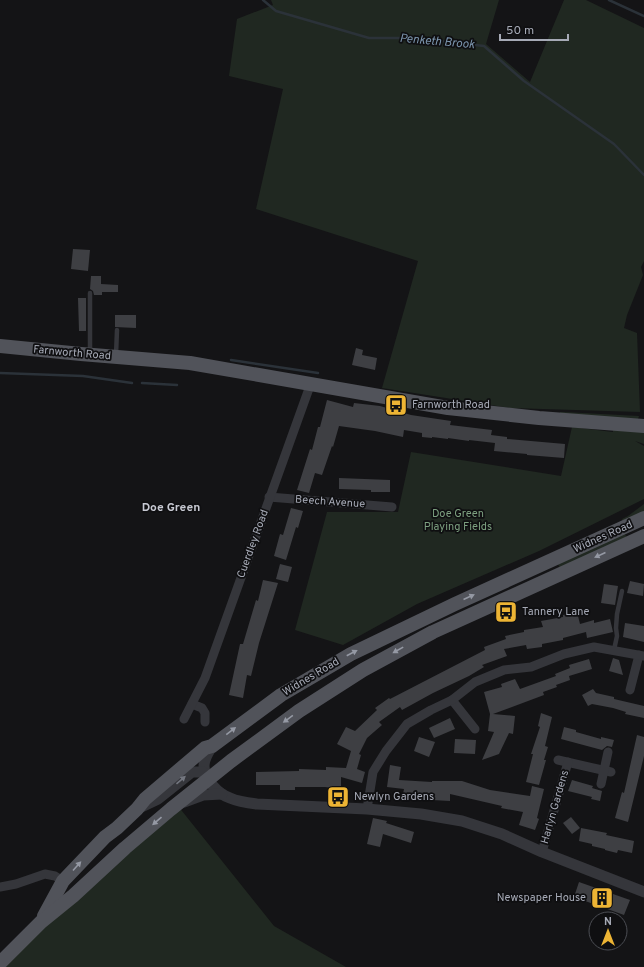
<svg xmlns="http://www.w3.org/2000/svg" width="644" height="967" font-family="Overpass,sans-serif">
<rect width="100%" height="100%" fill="#141416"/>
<g fill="#202821">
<polygon points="271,0 499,0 486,44 530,82 564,0 586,0 644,28 644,261 641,267 643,275 627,315 624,328 637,333 640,412 510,408 382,388 418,261 256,209 283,89 229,76 237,19 273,5"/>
<polygon points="560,412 564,412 639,416 638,419 560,415"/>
<polygon points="572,427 613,432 613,428 644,432 644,444 635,441 644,446 644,499 539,551 417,604 343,645 295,630 327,512 398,512 411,452 561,476"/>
<polygon points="644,504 644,512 623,522 622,519 628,516"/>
<polygon points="624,532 627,538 560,568 557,562"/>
<polygon points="178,806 274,926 346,967 5,967 58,914"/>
</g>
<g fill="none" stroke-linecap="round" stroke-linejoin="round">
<g stroke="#2b3239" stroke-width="2.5">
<polyline points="263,0 276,11 369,38 415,38 484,46 524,81 614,144 644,175"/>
<polyline points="609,0 644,16"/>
<polyline points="231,360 318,373"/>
<polyline points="0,373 83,376 132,383"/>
<polyline points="142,383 177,385"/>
</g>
</g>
<g fill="#3e3f43">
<polygon points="73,249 90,250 88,271 71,269"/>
<polygon points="91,276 101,276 101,284 118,285 118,292 102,292 102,295 94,295 93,291 90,289"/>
<polygon points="78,298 86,298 86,331 79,331"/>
<polygon points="115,315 136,315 136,328 115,327"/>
<polygon points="356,348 363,350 362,355 377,358 375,370 352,365"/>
<polygon points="327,400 353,407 354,403 380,406 411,415 451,421 450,425 492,430 491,435 507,437 507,439 565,444 564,458 527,455 527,454 494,451 495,443 469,440 469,441 448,438 448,439 432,437 432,438 422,437 422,433 404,430 403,437 375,431 339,426 333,447 332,446 322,475 315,473 309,493 297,490 310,449 312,450 318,427 320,427"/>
<polygon points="339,478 390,480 390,492 371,492 371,490 339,489"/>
<polygon points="291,508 303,511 298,528 296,527 286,560 274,556 280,534 283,535"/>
<polygon points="280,564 292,567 288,582 276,579"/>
<polygon points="263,580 278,583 259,643 251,676 247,675 243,698 229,695 240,644 243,644 256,600 258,601"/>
<polygon points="630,581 644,584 643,596 627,593"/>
<polygon points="604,584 618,586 615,605 601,603"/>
<polygon points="577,612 580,624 594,620 594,623 610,619 613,632 587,638 586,632 563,638 563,640 542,644 542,647 527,649 526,645 504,649 507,656 482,665 484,667 469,676 433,693 402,710 400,707 379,722 382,725 367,738 359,754 361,755 357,769 365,772 362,783 341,777 341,789 325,787 295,787 295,790 280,790 280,785 256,785 256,772 299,771 299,769 326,770 326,767 346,768 351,751 337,744 346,727 355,731 377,710 375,708 389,698 390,699 485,650 484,647 506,639 505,636 524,632 524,630 543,627 541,621 563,617 563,615"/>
<polygon points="625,623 644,626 644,642 623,637"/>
<polygon points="613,658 619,660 623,675 609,671"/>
<polygon points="589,659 592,669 569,676 570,680 556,685 557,687 543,692 544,695 493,714 515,716 513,734 509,733 499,754 482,760 494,732 488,731 490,714 484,692 502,687 501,684 515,679 520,689 556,676 555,674 570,668 569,665"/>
<polygon points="593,689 596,693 614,697 614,699 644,706 644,718 625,714 626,712 613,708 592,704 588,706 582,695"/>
<polygon points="541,713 552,717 545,746 548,747 544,760 546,760 539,785 526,782 533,754 531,754 540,727 538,726"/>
<polygon points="450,718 455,729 434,738 429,728"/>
<polygon points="564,727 576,730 576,732 601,739 601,737 614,740 612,747 607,746 602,750 561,739"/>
<polygon points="637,735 644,737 644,756 628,822 615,818 622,792 624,793"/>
<polygon points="419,737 435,742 429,757 414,751"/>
<polygon points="455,739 476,740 475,754 454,753"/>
<polygon points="390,765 401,767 399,780 432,782 432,781 462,781 490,790 530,796 532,786 544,789 537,818 539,819 535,830 519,825 523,812 501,808 502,806 450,794 450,801 432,800 432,796 403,794 404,789 387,787"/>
<polygon points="572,780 593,786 592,788 602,791 600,801 591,799 592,797 568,791"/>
<polygon points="571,817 580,828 572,834 563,823"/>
<polygon points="373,818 387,821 386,823 414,832 411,843 383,834 380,847 367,844"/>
<polygon points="581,828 607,833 606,835 634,841 632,853 618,850 617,853 605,850 605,849 592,846 592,844 579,841"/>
<polygon points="579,882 630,900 624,915 574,897"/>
</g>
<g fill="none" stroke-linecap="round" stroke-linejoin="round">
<g stroke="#35363b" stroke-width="4.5">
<polyline points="90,353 90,293"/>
<polyline points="116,355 117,330"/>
<polyline points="614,650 617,636 616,628 617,614 622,591"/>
</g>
<g stroke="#35363b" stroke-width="9">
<polyline points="269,497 392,507"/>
<polyline points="630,690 639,655"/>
<polyline points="452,700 475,729"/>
<polyline points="192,704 202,708 205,713 205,722"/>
<polyline points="184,719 205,678 311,383"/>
<polyline points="558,760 611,772"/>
<polyline points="601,784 608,752"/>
<polyline points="367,809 373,772 386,751 407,724 431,710 452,700 475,682 504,670 531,667 564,654 594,647 644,656"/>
<polyline points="542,852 568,762"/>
<polyline points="0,887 16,884 45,874 55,876 63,881"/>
</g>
<g stroke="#35363b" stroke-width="11">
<path d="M212,746C209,752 204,758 204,766C204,779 218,794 230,798C239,802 248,803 257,804L367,809L421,814L462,821L502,834L542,852L644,892"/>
<polyline points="184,802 203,795 222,794"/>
<polyline points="137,809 158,799 192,772 203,772 208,778"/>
</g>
<g stroke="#51535a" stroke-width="14">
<polyline points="0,346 81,354 190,363 448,408 539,418 644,426"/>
<polyline points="44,916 63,881 105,837 117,828 137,809 145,799 205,748 212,746 281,695 351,654 455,604 644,518"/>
<polyline points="0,963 41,922 73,896 125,848 171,809 231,761 299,711 363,670 433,632 644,536"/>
</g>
</g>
<defs><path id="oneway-solid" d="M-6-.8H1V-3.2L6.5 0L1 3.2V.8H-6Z"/></defs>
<g fill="#9599a4">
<use href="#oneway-solid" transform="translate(600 555) rotate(156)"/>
<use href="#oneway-solid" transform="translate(469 597) rotate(-24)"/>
<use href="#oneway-solid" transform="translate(398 650) rotate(151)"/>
<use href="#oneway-solid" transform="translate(352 653) rotate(-28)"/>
<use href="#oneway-solid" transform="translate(288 719) rotate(144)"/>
<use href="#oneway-solid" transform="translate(231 731) rotate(-38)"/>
<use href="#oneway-solid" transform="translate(157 821) rotate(139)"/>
<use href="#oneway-solid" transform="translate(77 866) rotate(-48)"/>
</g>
<use fill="#73767f" href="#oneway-solid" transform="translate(181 780) rotate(-41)"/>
<defs>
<g id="bus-square" transform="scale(1.15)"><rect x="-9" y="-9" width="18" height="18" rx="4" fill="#edb434" stroke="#0f0f11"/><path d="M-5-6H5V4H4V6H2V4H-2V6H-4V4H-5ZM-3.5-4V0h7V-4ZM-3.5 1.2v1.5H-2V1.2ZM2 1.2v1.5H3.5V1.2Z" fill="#111"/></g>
<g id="building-square" transform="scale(1.15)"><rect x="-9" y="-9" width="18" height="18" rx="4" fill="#edb434" stroke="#0f0f11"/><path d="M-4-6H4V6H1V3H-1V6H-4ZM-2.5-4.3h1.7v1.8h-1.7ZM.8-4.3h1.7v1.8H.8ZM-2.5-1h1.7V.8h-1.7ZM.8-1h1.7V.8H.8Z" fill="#111"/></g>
</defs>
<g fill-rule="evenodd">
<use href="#bus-square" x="396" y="405"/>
<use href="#bus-square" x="506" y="612"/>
<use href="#bus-square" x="338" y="797"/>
<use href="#building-square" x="602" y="898"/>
</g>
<g text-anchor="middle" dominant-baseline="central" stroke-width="3.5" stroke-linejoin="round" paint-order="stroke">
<g font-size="11" fill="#a6aab6" stroke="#0f0f11">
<text transform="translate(72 353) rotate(5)">Farnworth Road</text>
<text transform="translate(330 502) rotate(4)">Beech Avenue</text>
<text transform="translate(603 537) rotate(-24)">Widnes Road</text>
<text transform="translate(253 544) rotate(-70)">Cuerdley Road</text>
<text transform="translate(311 677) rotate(-31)">Widnes Road</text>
<text transform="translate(555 807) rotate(-74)">Harlyn Gardens</text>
</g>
<g font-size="11" fill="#a6aab6" stroke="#0f0f11" text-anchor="start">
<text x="412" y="405">Farnworth Road</text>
<text x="522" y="612">Tannery Lane</text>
<text x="354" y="797">Newlyn Gardens</text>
<text x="586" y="898" text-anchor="end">Newspaper House</text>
</g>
<g font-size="11" fill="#7da080" stroke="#0f0f11">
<text x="458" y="514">Doe Green<tspan x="458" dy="13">Playing Fields</tspan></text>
</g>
<g font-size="12" font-style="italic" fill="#7d97b0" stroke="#0f0f11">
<text transform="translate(437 42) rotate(5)">Penketh Brook</text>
</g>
<g font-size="12" font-weight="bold" fill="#c7c9d2" stroke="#0f0f11">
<text x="171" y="508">Doe Green</text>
</g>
</g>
<g transform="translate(608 931)"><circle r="19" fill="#0f0f11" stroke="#4b4d53"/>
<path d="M0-3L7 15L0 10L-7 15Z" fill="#edb434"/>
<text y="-6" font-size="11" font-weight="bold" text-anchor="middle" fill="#a6aab6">N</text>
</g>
<path d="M500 34v6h68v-6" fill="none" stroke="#a6aab6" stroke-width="2"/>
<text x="506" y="34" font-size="12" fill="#a6aab6" stroke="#0f0f11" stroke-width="3" paint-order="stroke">50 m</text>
</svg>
